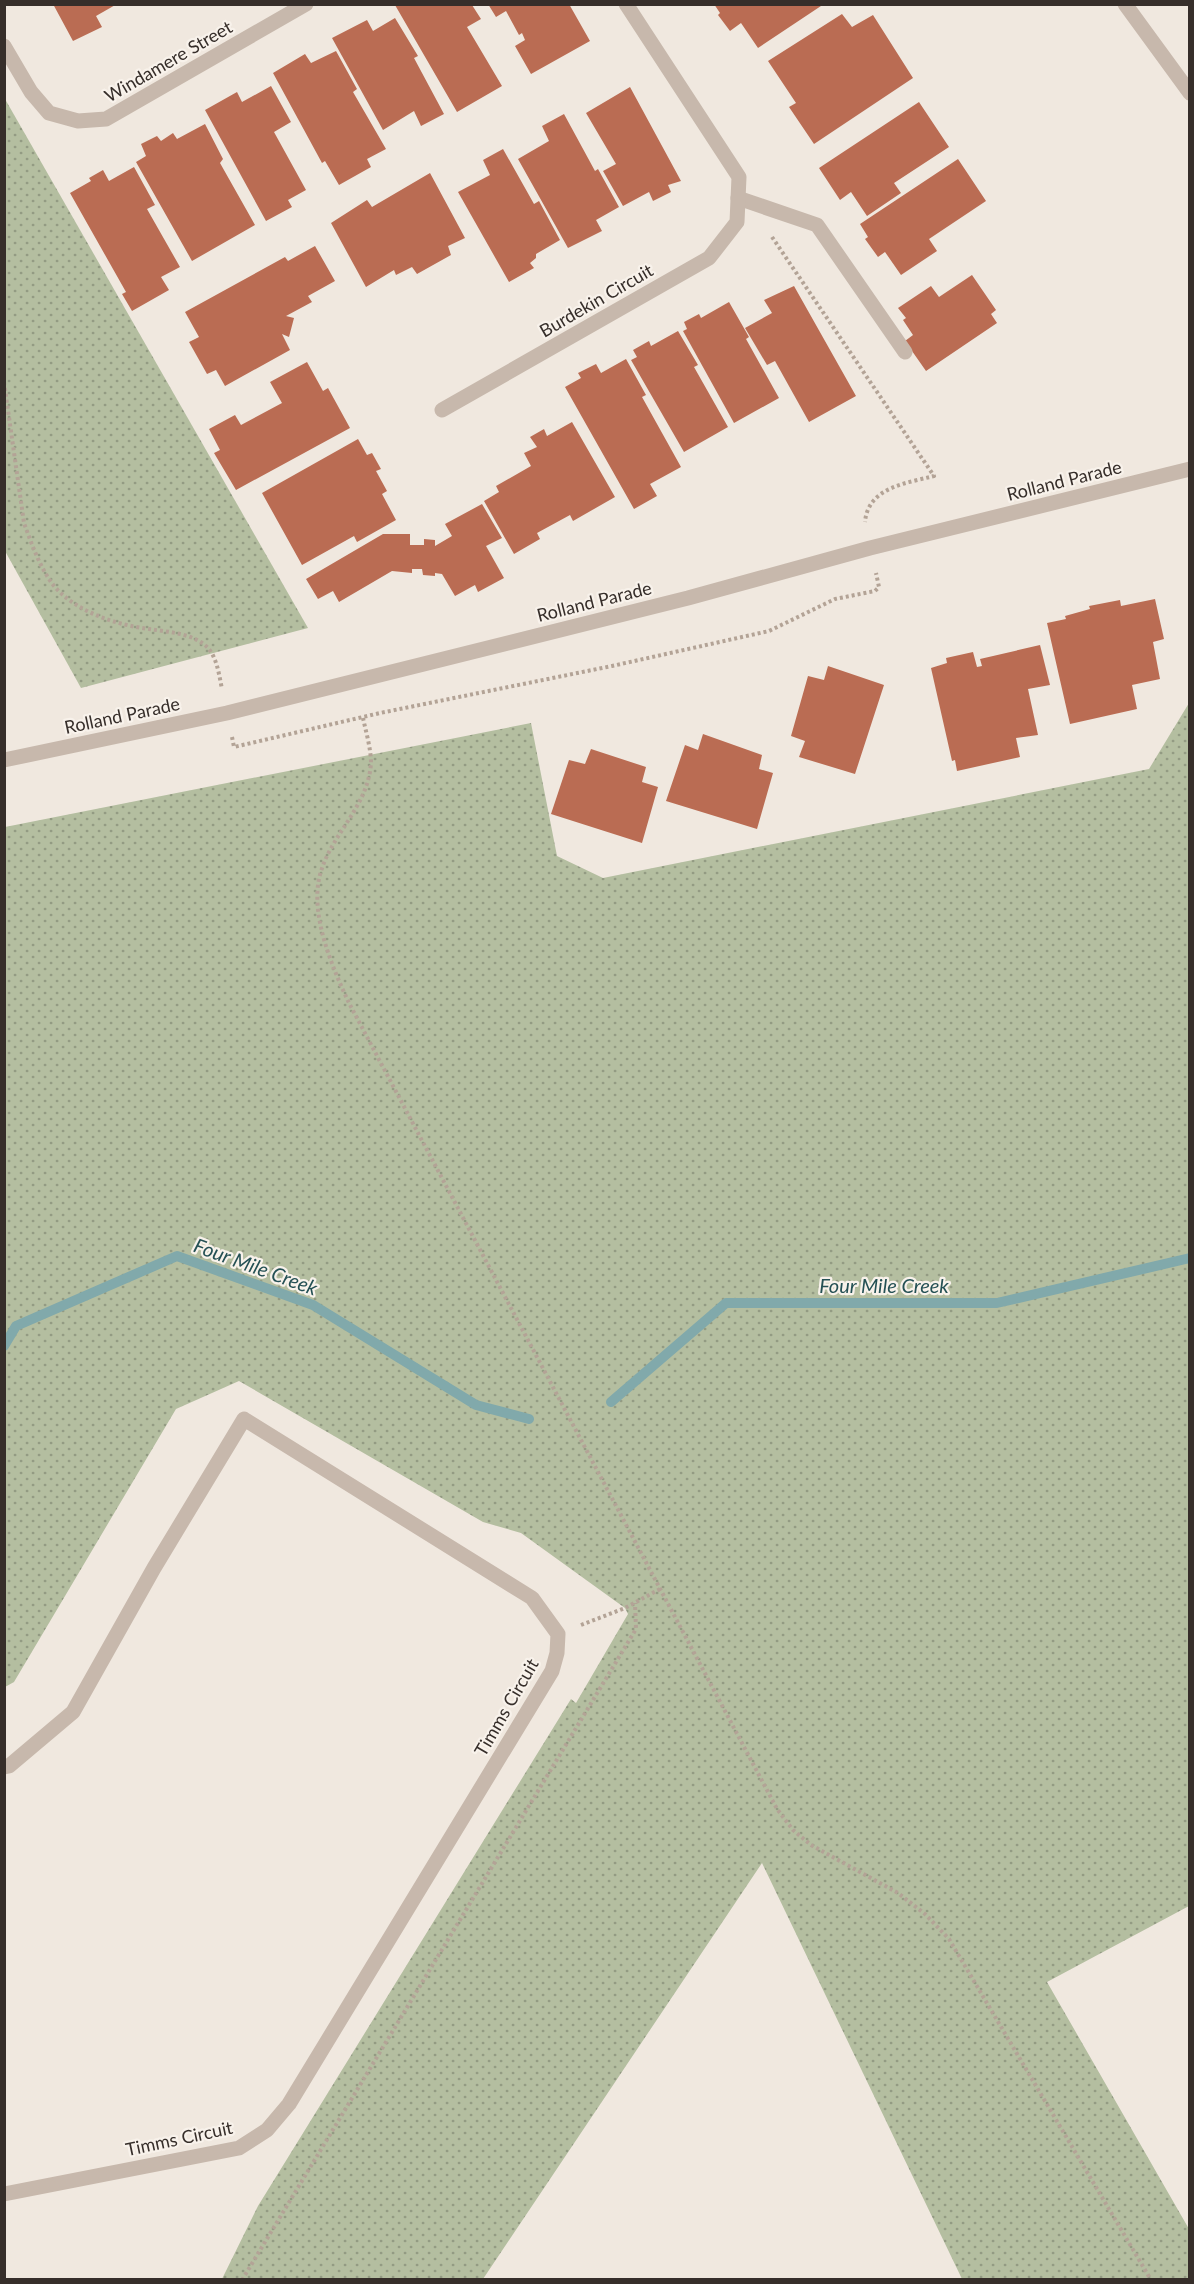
<svg xmlns="http://www.w3.org/2000/svg" width="1194" height="2284" font-family="Lato,sans-serif">
<defs>
<pattern id="park-dots" width="8" height="8" patternUnits="userSpaceOnUse" patternTransform="scale(1.5)"><rect width="8" height="8" fill="#b4bea0"/><path d="M2 2h.1M6 6h.1" fill="none" stroke="#939b83" stroke-width="1.8" stroke-linecap="round"/></pattern>
</defs>
<rect width="100%" height="100%" fill="#f0e8df"/>
<g fill="url(#park-dots)">
<polygon points="4,99 5,99 308,628 81,688 5,551"/>
<polygon points="1189,703 1189,1906 1047,1982 1189,2229 1189,2279 962,2279 762,1863 483,2279 222,2279 258,2206 571,1699 576,1703 628,1614 625,1608 521,1533 483,1522 239,1381 176,1409 14,1682 5,1687 5,827 531,723 557,856 603,878 1149,769"/>
</g>
<g fill="none" stroke-linecap="round" stroke-linejoin="round">
<g stroke="#81a9ab" stroke-width="10">
<polyline points="4,1346 16,1326 177,1256 313,1305 476,1405 529,1419"/>
<polyline points="611,1402 726,1303 997,1303 1190,1258"/>
</g>
</g>
<g fill="#ba6c53">
<polygon points="53,4 117,4 96,16 102,27 73,41"/>
<polygon points="488,4 569,4 590,41 531,74 515,46 525,40 522,33 519,35 506,11 496,17"/>
<polygon points="714,4 824,4 758,48 741,23 730,31 718,15 720,13"/>
<polygon points="395,5 472,5 481,19 467,27 502,86 457,112"/>
<polygon points="842,14 852,27 873,15 913,78 814,144 789,107 796,103 768,61"/>
<polygon points="395,18 418,56 414,58 444,114 421,126 414,111 383,130 332,38 367,20 373,31"/>
<polygon points="336,51 357,89 353,92 386,149 367,159 371,167 339,185 325,161 322,163 273,73 305,54 311,63"/>
<polygon points="271,86 291,122 274,132 306,190 288,200 292,207 266,221 205,110 237,92 242,102"/>
<polygon points="630,87 681,181 668,185 671,192 653,201 649,192 623,206 603,171 616,164 586,113"/>
<polygon points="919,102 949,147 894,183 901,193 867,216 851,192 840,200 819,168"/>
<polygon points="564,114 595,171 598,169 619,207 596,220 602,231 568,248 518,159 549,141 542,126"/>
<polygon points="205,124 223,159 220,163 255,225 192,261 136,162 146,156 141,144 157,136 161,141 173,133 177,139"/>
<polygon points="503,149 534,204 539,201 560,240 536,254 536,258 530,263 534,268 509,282 458,192 490,175 483,160"/>
<polygon points="958,159 986,201 929,239 937,251 901,275 885,252 878,257 865,239 868,237 860,224"/>
<polygon points="134,167 155,205 147,209 180,267 161,277 169,290 132,311 122,294 126,292 70,193 91,181 89,178 103,170 109,181"/>
<polygon points="430,173 465,238 448,246 451,255 417,274 412,267 396,275 394,270 366,287 331,223 367,200 372,207"/>
<polygon points="315,246 335,281 308,296 312,302 286,316 294,318 289,337 282,334 290,350 225,386 216,370 207,374 189,342 199,337 185,312 285,257 288,261"/>
<polygon points="972,275 996,310 991,314 997,323 926,371 905,341 913,335 903,320 906,318 898,308 931,286 939,297"/>
<polygon points="794,286 856,396 809,422 775,361 767,365 745,328 772,313 764,300"/>
<polygon points="729,302 749,337 746,339 779,398 734,423 683,331 687,329 684,322 699,314 701,318"/>
<polygon points="678,331 698,365 694,367 728,427 684,452 631,360 637,357 633,350 649,341 651,346"/>
<polygon points="626,359 646,395 642,397 681,467 650,484 657,496 634,509 565,387 581,378 578,373 596,364 601,373"/>
<polygon points="307,362 323,391 328,388 350,428 236,490 214,453 220,450 209,429 235,415 241,425 282,403 270,382"/>
<polygon points="572,422 615,497 573,521 570,515 537,533 540,539 514,554 484,501 499,492 496,486 531,466 524,453 537,447 530,437 544,429 547,436"/>
<polygon points="358,439 367,455 372,453 381,469 376,471 387,491 382,494 396,520 357,542 354,536 302,565 262,493"/>
<polygon points="482,504 502,538 486,546 504,578 478,592 475,585 455,596 442,574 435,573 435,576 423,575 422,569 412,569 412,573 392,571 339,602 333,591 318,599 306,579 383,534 410,534 410,545 424,545 424,539 435,540 435,546 452,536 445,524"/>
<polygon points="1155,599 1164,639 1153,642 1160,679 1132,685 1137,709 1070,724 1047,623 1066,619 1065,616 1090,609 1089,606 1120,600 1121,606"/>
<polygon points="1040,645 1050,685 1028,689 1038,735 1016,738 1020,757 957,771 955,760 952,761 931,668 947,663 946,658 973,652 977,667 982,666 980,659"/>
<polygon points="828,666 884,685 855,774 799,757 805,741 791,736 808,676 824,680"/>
<polygon points="703,734 762,755 759,769 773,773 757,829 666,801 685,745 698,750"/>
<polygon points="591,749 646,767 642,782 658,787 642,843 551,814 569,760 585,764"/>
</g>
<g fill="none" stroke-linecap="round" stroke-linejoin="round">
<g stroke="#b3a396" stroke-width="4" stroke-dasharray="3 3" stroke-linecap="butt">
<path d="M772,237L934,476C907,483 868,487 865,522"/>
<path d="M4,382L24,523C32,545 40,568 54,586C76,612 117,625 149,629C168,632 191,633 206,646C217,656 219,675 222,689"/>
<path d="M363,718C366,732 371,749 371,763C368,809 328,836 319,879C311,918 333,969 349,1003L777,1809L793,1830L811,1845L898,1893L925,1914L949,1939L1151,2280"/>
<polyline points="232,737 234,747 380,713 612,666 769,631 835,599 875,591 879,587 876,573"/>
<polyline points="581,1625 625,1608 660,1589"/>
<polyline points="242,2280 636,1629 635,1603"/>
</g>
<g stroke="#c7b8ac" stroke-width="15">
<polyline points="4,46 31,92 49,113 78,121 106,119 306,4"/>
<polyline points="738,198 817,225 905,352"/>
<polyline points="442,410 709,258 737,222 739,177 626,4"/>
<polyline points="4,760 227,713 688,598 870,548 1190,469"/>
<polyline points="4,1767 9,1766 73,1712 154,1568 244,1419 532,1598 558,1634 557,1653 552,1671 289,2104 267,2130 239,2148 4,2194"/>
</g>
<polyline stroke="#c7b8ac" stroke-width="15" points="1125,4 1190,93"/>
</g>
<g text-anchor="middle" dominant-baseline="central" stroke-width="4.5" stroke-linejoin="round" paint-order="stroke">
<g font-size="18" fill="#362e2a" stroke="#f8f2eb">
<text transform="translate(168 61) rotate(-30)">Windamere Street</text>
<text transform="translate(596 300) rotate(-30)">Burdekin Circuit</text>
<text transform="translate(1064 480) rotate(-14)">Rolland Parade</text>
<text transform="translate(594 601) rotate(-14)">Rolland Parade</text>
<text transform="translate(122 715) rotate(-12)">Rolland Parade</text>
<text transform="translate(506 1707) rotate(-60)">Timms Circuit</text>
<text transform="translate(179 2138) rotate(-12)">Timms Circuit</text>
</g>
<g font-size="20" font-style="italic" fill="#245054" stroke="#f8f2eb">
<text transform="translate(256 1266) rotate(20)">Four Mile Creek</text>
<text x="884" y="1285">Four Mile Creek</text>
</g>
</g>
<rect width="1194" height="2284" fill="none" stroke="#362e2a" stroke-width="12"/>
</svg>
